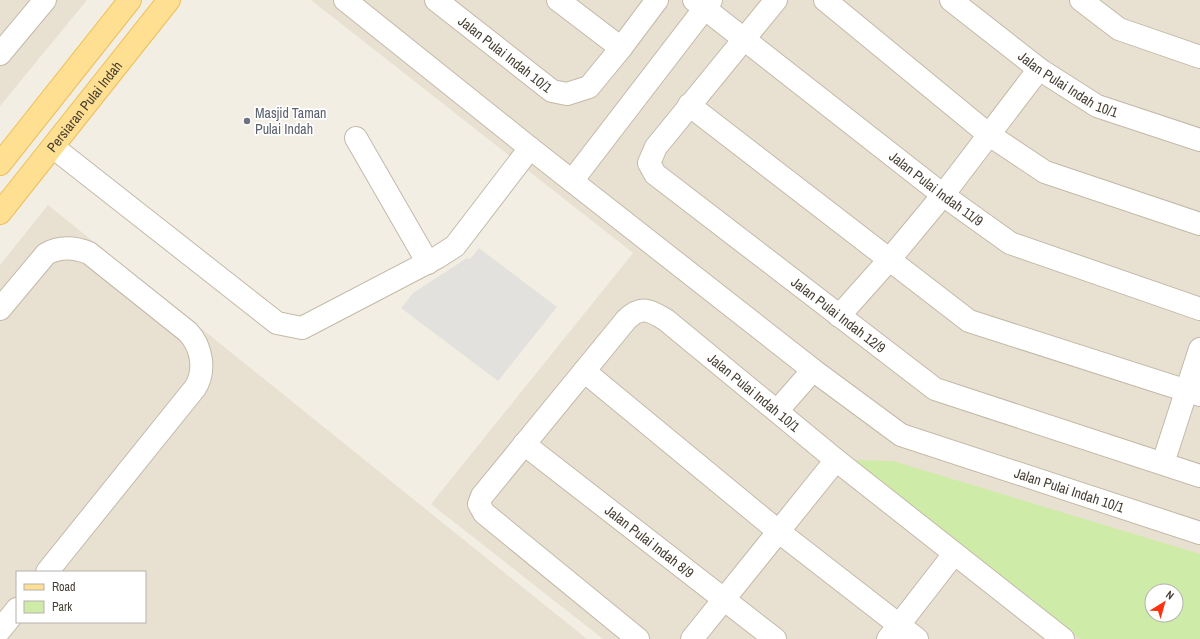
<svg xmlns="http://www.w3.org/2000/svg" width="1200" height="639" font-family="'Archivo Narrow',sans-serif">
<rect width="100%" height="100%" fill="#f3eee4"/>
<g fill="#e8e1d1" fill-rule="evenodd">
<polygon points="0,0 87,0 0,106"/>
<path d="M311,0H1200V639H603L431,504L633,253ZM1152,591H1176V615H1152Z"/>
<path d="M48,205L587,639H0V265ZM17,572H145V622H17Z"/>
</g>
<path fill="#ceeca8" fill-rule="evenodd" d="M855,460L893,461L1200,554V639H1080ZM1152,591H1176V615H1152Z"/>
<polygon fill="#e3e1dd" points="479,248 557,307 498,381 401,308 413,293 467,258 470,259"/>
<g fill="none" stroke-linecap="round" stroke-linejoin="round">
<g stroke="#c3b9a8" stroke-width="24">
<g id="minor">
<path id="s1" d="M345,0L530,148L813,370L901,435L1200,533"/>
<path id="s2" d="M436,0L552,91L567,94L589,87L621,48L657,0"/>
<polyline points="558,0 621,48"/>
<path id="s3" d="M694,0L943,195L1010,243L1200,309"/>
<path id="s4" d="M776,0L656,147L649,163L655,174L935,389L1200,476"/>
<polyline points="825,0 988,134 1045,172 1200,224"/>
<path id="s5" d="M951,0L1039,69L1097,106L1200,140"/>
<polyline points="1081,0 1119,29 1200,57"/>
<polyline points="0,54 45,0"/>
<polyline points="689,105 969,321 1200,395"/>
<polyline points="356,138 428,263"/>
<polyline points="53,147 277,323 302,328 438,257 455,246 530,148"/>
<polyline points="572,181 711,0"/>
<path d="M0,309L46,254C60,246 74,247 89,253L188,332C202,347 206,371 195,388L47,572"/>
<polyline points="839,316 889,260 943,195 1039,69"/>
<polyline points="584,371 778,531 917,639"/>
<polyline points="777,411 813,370"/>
<path id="s6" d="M524,444L775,639"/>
<polyline points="1163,463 1200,349"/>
<polyline points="0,630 17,609"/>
<path id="s7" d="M638,639L484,513L479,504L482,496L626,320C641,305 650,310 666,320L836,460L1063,639"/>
<polyline points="692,639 836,460"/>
<polyline points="888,639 954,554"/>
</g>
</g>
<g stroke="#edbf57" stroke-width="24">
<g id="major">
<polyline points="0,164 130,0"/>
<path id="s8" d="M0,213L169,0"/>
</g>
</g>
<use href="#minor" stroke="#fff" stroke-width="22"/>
<use href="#major" stroke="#ffdf91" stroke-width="22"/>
</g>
<circle fill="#6b7280" stroke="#fff" stroke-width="1.5" cx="247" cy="121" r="4"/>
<g text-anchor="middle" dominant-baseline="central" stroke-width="3.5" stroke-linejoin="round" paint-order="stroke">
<g font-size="14" fill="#463e33" stroke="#fff">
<text stroke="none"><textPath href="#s2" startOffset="88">Jalan Pulai Indah 10/1</textPath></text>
<text stroke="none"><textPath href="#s5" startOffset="145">Jalan Pulai Indah 10/1</textPath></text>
<text stroke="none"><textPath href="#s8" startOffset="136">Persiaran Pulai Indah</textPath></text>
<text stroke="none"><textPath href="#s3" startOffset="307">Jalan Pulai Indah 11/9</textPath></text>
<text stroke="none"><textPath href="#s4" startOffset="451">Jalan Pulai Indah 12/9</textPath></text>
<text stroke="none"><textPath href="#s7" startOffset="604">Jalan Pulai Indah 10/1</textPath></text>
<text stroke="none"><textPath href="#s1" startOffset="883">Jalan Pulai Indah 10/1</textPath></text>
<text stroke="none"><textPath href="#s6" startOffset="159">Jalan Pulai Indah 8/9</textPath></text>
</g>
<g font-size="14" fill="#5b616d" stroke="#fff" text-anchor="start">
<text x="255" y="113">Masjid Taman<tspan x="255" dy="16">Pulai Indah</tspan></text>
</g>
</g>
<rect x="16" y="571" width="130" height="52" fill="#ffffff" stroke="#b5b2ad"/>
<rect x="24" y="584" width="20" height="6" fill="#ffdf91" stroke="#b5b2ad"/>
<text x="52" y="591" font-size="12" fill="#463e33">Road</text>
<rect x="24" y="601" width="20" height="12" fill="#ceeca8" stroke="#b5b2ad"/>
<text x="52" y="611" font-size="12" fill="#463e33">Park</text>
<g transform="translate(1164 603) rotate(37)"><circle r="19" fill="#ffffff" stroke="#b5b2ad"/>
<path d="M0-3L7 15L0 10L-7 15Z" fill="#ff310f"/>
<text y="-6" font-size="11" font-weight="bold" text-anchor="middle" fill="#463e33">N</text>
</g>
</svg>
